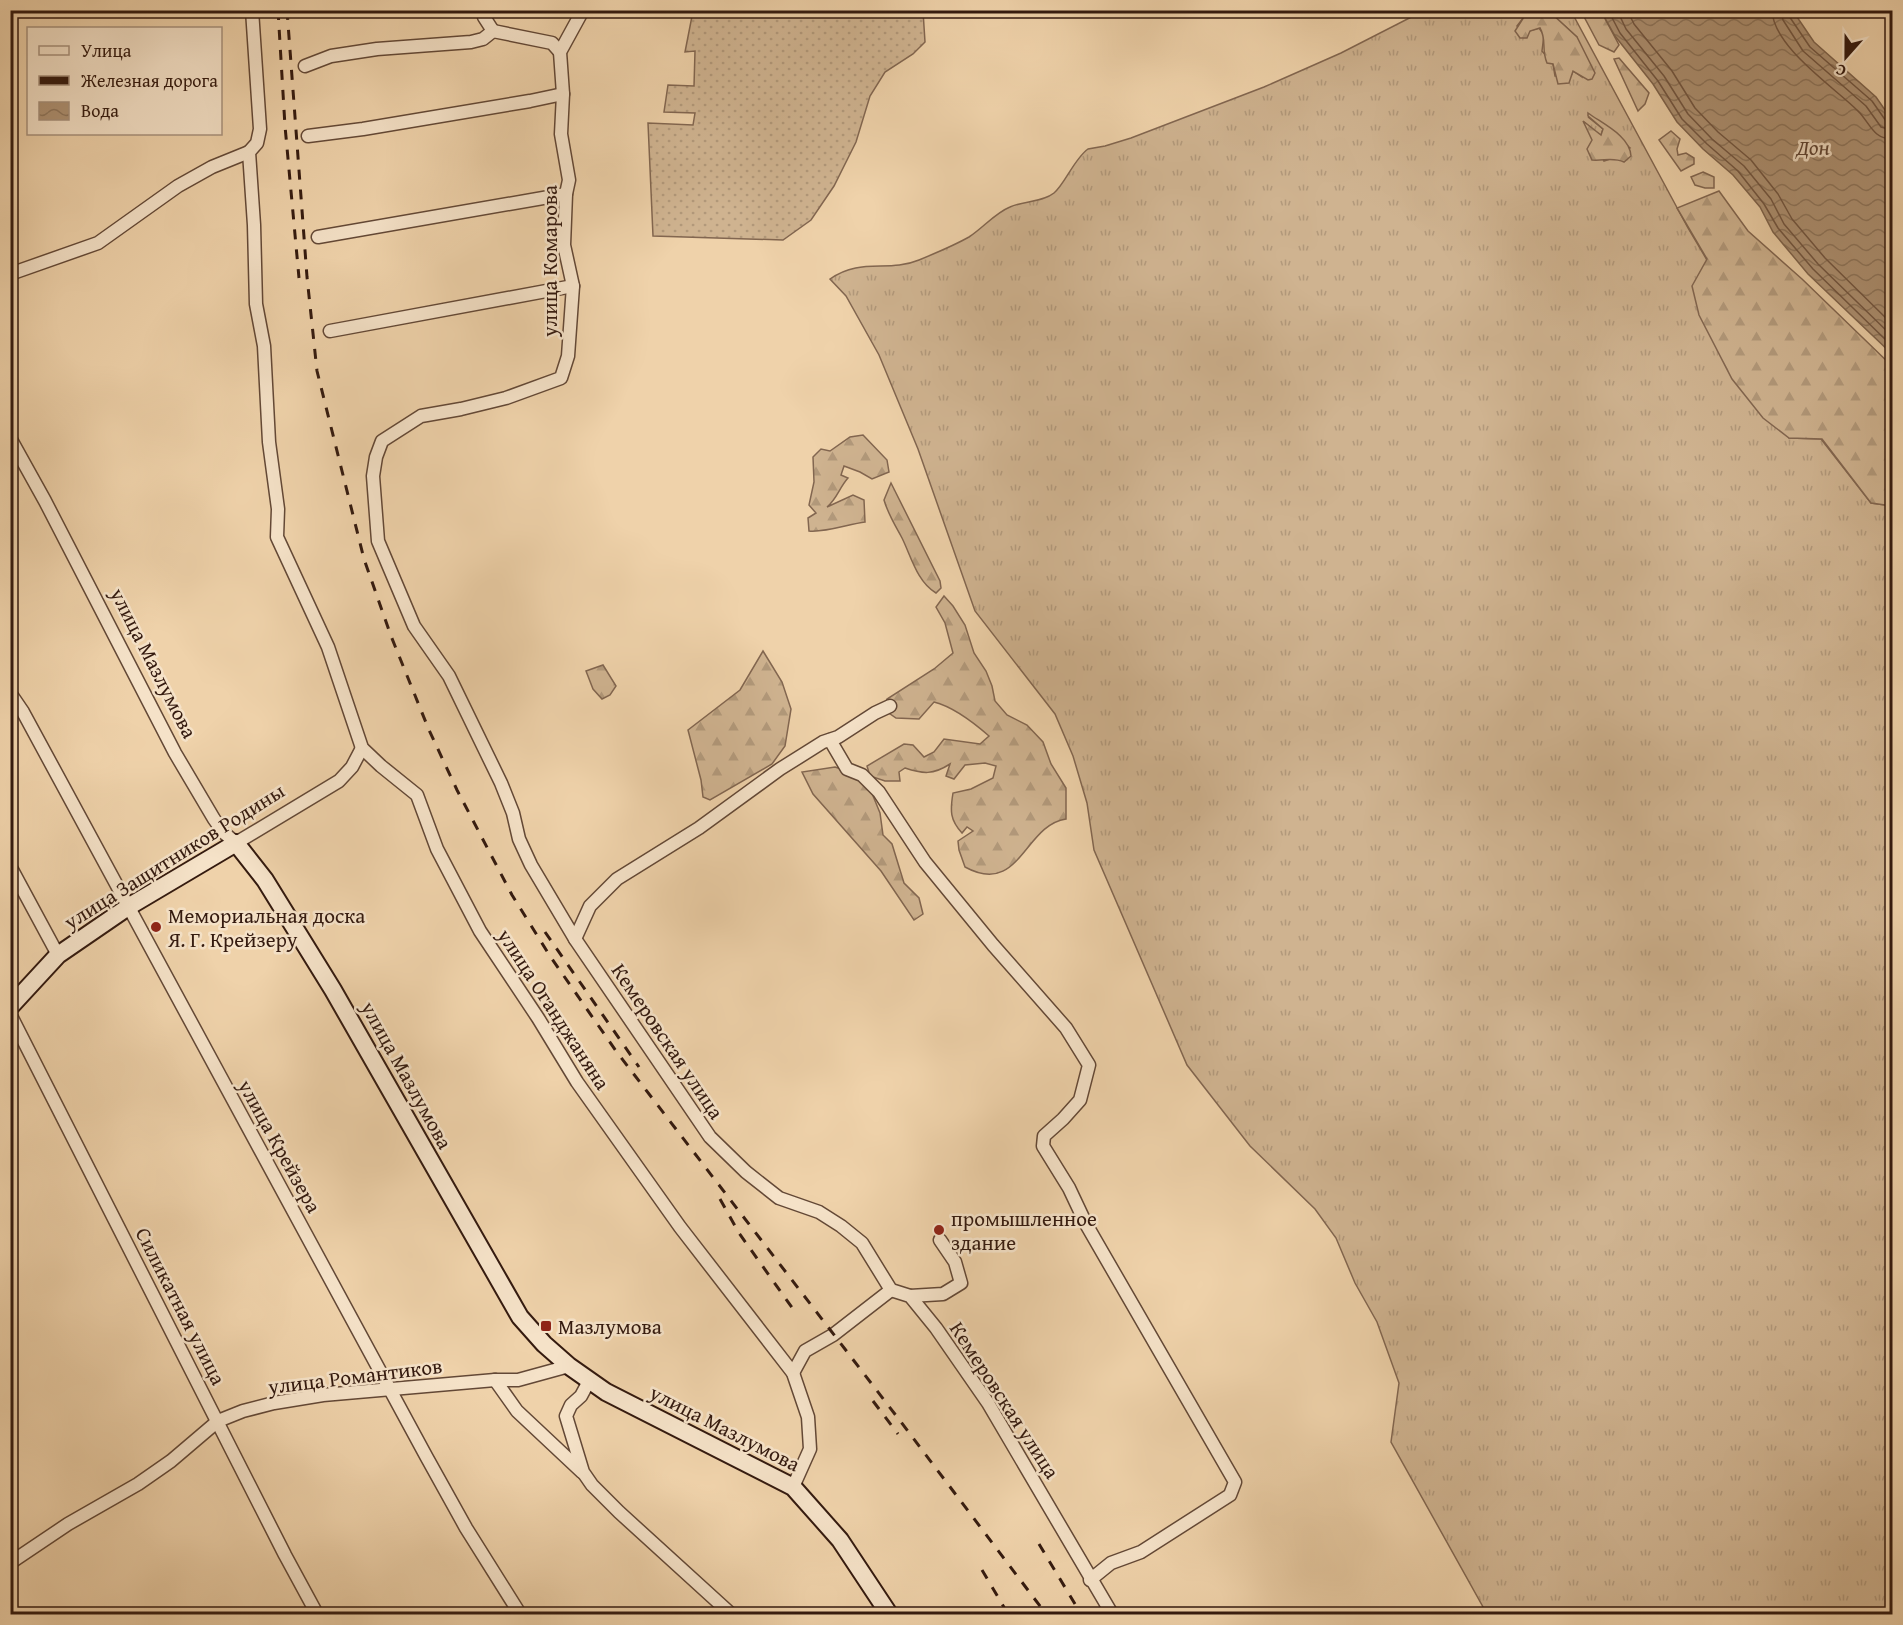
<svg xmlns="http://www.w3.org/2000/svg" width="1903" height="1625" font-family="'Gentium Book Plus',serif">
<defs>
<pattern id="grass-tufts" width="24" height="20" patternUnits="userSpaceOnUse" patternTransform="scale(1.5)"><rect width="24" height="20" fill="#cfb390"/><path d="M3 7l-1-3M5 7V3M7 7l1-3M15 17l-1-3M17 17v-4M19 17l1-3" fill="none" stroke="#b2997b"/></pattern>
<pattern id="forest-firs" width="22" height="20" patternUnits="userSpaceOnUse" patternTransform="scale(1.5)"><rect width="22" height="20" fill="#cfb390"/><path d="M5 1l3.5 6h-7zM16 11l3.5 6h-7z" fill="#b2997b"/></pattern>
<pattern id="garden-dots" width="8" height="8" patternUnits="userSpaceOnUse" patternTransform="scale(1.5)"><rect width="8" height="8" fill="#cfb390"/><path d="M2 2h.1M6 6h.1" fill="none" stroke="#b2997b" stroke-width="1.8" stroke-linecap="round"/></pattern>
<pattern id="water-waves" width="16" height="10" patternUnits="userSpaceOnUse" patternTransform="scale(1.5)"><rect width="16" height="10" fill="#af9375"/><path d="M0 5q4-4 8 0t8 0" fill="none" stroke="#8f775e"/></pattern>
</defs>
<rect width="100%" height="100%" fill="#efd2aa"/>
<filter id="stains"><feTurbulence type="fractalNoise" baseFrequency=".00333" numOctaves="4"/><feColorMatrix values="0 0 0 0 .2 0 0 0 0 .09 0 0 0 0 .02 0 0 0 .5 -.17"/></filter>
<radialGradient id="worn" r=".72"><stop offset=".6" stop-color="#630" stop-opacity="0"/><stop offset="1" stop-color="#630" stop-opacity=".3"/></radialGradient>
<path fill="url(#grass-tufts)" stroke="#826650" stroke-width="1.5" fill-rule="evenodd" d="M1423,11H1504V15L1524,11V17L1517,26L1529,31L1539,28L1544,35L1542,51L1553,64L1555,76H1571L1573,71L1582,77L1577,37L1552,14V11H1571L1688,228L1707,260L1789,438L1821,439L1871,503L1892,506V1614H1487L1391,1442L1399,1383L1377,1322L1355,1283L1336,1238L1315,1209L1250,1146L1187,1065L1094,850L1087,803L1073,756L1055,714L975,611L918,449L879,355L846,296L830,279C861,257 888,273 919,260C936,253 953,246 969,237C983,228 995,213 1010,207C1023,201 1043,202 1054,193C1065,184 1074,159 1088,149L1105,146L1131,138L1264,87L1341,53ZM1588,117L1630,148L1613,158L1604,161L1584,122L1601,136L1603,129Z"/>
<g fill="url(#forest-firs)" stroke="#826650" stroke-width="1.5">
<path d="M1524,11H1552V14L1577,37L1595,73L1592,79L1588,80L1573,71L1569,83L1558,84L1553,64L1547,63C1541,49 1547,40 1540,28L1530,31L1527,38H1520L1515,31L1524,17Z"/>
<polygon points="1581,11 1601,11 1619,45 1614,52 1599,45"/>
<polygon points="1619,58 1649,93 1645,104 1638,111 1614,59"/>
<path d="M1588,113C1603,124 1630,136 1631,156L1624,162C1613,157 1604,161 1592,160L1587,149L1592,140L1583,121L1601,135L1603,129L1588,116Z"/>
<polygon points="1671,131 1680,139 1677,149 1678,155 1686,153 1694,158 1694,164 1681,171 1659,140"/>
<polygon points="1703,172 1714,177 1714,188 1705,188 1695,185 1691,177"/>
<polygon points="1719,191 1748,231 1802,279 1892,366 1892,506 1871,503 1822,439 1789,438 1763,418 1732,379 1699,315 1692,286 1707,259 1677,208"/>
<path d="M863,435L887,460L889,472L872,479L860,472L844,466L841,475L848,478C839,488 837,499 827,507L853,495L864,500L865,522C849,524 824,533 809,531L808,518L816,513L809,505L814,482L813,457L821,449L830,451L850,437Z"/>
<path d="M891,483L940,581L941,588L936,593C917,582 911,556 902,538C895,525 888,514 884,500Z"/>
<path d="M944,596L953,606L965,625L974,653L986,671L992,686L995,701L1007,715L1027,725L1043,742L1051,764L1066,788V819C1024,825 1020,897 965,867L959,850L958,841L973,831L967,827L962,833C950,820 950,811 953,793L971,789L993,778L996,766L985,763L965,765L954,779L946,776L950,764C933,775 923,774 905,768L899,772L900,781H885L870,776L867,766L904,744L913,745L924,757L934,752L944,739L980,744L989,736C973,722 954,707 934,702L919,719L896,718L883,709L887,699L934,669L953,653L945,623L936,607Z"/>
<polygon points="763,651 782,682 791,709 785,746 772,764 710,800 703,797 701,780 688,730 740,690"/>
<polygon points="603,665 616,686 610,695 602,699 593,689 586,671"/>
<polygon points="835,767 847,771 869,786 880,813 883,835 892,844 904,883 919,898 923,914 914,920 881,871 813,794 802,772"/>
</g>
<polygon fill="url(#garden-dots)" stroke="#826650" stroke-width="1.5" points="693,11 923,11 925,42 913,54 885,72 870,96 856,142 834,186 811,220 783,240 653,236 648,123 693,125 695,113 664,112 668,85 694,86 695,51 685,52"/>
<polygon fill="url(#water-waves)" stroke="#7e634c" stroke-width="1.5" points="1601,11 1793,11 1814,42 1876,97 1892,120 1892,354 1808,274 1773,232 1760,207 1733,175 1703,149 1677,122 1653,84 1615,36"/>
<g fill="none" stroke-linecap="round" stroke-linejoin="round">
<g stroke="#725642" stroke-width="1.5">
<polyline points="1608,10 1620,33 1658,81 1682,119 1707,144 1738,171 1764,204 1778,228 1813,269 1892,346"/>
<polyline points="1617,10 1626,29 1664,76 1688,114 1712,139 1744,166 1771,199 1784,224 1818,264 1892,336"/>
<polyline points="1627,10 1634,24 1672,71 1695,108 1718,132 1751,160 1778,194 1792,219 1825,258 1892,324"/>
<path d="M1772,10C1773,47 1834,87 1858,111C1870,123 1873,139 1892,139"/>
<polyline points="1781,10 1783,20 1803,51 1866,106 1881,127 1892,130"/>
<polyline points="1788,10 1789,16 1810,47 1872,101 1886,121 1892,123"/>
</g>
<g stroke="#634836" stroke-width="15">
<g id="street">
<polyline points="252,10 260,129 257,143 249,152 254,225 256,304 264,346 269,442 278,509 277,537 328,647 362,748 381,766 417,795 437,849 480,931 538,1018 577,1082 680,1227 793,1373 808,1417 810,1449 793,1487"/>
<polyline points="484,10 484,17 493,31"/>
<polyline points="583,10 560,52 563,94 561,134 569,180 566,194 564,245 573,286 568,356 561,378 506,398 461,409 421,416 382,441 376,457 373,476 378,541 414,626 449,676 501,783 513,813 519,839 531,865 575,939 710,1137 746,1172 779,1198 819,1212 841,1226 862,1243 891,1290 910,1296 936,1328 988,1403 1112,1614"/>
<polyline points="305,66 331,56 377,49 471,42 483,39 493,31 552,43 560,52"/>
<polyline points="308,136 363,129 530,101 563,94"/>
<polyline points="318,237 566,194"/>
<polyline points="10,274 98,243 178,186 212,167 249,152"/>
<polyline points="330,331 573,286"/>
<polyline points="10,438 45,501 175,753 214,819 224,833 236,843 339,781 352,767 362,748"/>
<polyline points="10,693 23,712 426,1456 466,1528 520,1614"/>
<polyline points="830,740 847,769 862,775 879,792 925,862 993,945 1066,1028 1089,1065 1080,1100 1063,1119 1044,1136 1043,1146 1069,1188 1086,1224 1235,1482 1230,1495 1141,1552 1111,1563 1090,1580"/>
<polyline points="10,866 58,955"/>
<polyline points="575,939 590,906 617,879 699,828 780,769 823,742 838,737 875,713 890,706"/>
<polyline points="10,1014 285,1555 317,1614"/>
<polyline points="910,1296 943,1294 961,1283 955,1262 940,1240"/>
<polyline points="793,1373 805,1351 833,1335 891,1290"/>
<polyline points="495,1380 517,1411 582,1472"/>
<polyline points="589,1381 581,1396 571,1405 566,1416 583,1472 592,1485 619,1512 731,1614"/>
<polyline points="10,1563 68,1524 138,1484 171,1461 218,1421 243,1411 274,1403 323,1395 495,1380 518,1380 569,1366"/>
</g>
</g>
<g stroke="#341a0f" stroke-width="20">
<polyline id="secondary" points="10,1007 58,955 128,907 236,843 265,880 333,990 520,1317 544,1344 569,1366 606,1392 793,1487 840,1540 889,1614"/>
</g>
<use href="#street" stroke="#f5e2c8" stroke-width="12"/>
<use href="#secondary" stroke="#f5e2c8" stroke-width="16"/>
<g stroke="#341a0f" stroke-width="3" stroke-dasharray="10 10" stroke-linecap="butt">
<polyline points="278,10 285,126 299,278"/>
<polyline points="287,10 307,277 317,371 364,559 391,636 429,730 457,790 512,895 550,956 616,1051 901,1422 1046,1614"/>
<polyline points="545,932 639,1067"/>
<polyline points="720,1199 739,1233 793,1309"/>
<polyline points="873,1401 898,1434"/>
<polyline points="1039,1544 1081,1614"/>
<polyline points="982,1570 1008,1614"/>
</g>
</g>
<g fill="#8f2418" stroke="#f5e2c8" stroke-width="2">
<circle cx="156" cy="927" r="6"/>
<circle cx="939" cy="1230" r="6"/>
<rect x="540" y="1320" width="12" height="12" rx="3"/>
</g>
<g text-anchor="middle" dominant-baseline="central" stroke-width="5" stroke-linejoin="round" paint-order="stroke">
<g font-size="21" fill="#341a0f" stroke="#f5e2c8">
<text transform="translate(549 261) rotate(-90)">улица Комарова</text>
<text transform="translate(154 663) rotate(63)">улица Мазлумова</text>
<text transform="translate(174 856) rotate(-32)">улица Защитников Родины</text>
<text transform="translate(554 1009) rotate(57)">улица Оганджаняна</text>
<text transform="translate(668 1041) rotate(56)">Кемеровская улица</text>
<text transform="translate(407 1075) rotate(61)">улица Мазлумова</text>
<text transform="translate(280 1146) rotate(61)">улица Крейзера</text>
<text transform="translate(181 1306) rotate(63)">Силикатная улица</text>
<text transform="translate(355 1376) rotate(-7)">улица Романтиков</text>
<text transform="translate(1005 1400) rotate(57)">Кемеровская улица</text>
<text transform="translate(725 1428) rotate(27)">улица Мазлумова</text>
</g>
<g font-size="21" fill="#341a0f" stroke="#f5e2c8" text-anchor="start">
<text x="168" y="915">Мемориальная доска<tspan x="168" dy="24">Я. Г. Крейзеру</tspan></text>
<text x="951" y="1218">промышленное<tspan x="951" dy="24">здание</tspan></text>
<text x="558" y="1326">Мазлумова</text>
</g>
<g font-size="22" font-style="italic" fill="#5f4433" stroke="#f5e2c8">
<text x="1813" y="147">Дон</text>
</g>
</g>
<rect width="1903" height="1625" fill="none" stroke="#efd2aa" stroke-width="36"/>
<rect x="12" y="12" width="1879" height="1601" fill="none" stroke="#341a0f" stroke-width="3"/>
<rect x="18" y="18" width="1867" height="1589" fill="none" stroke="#341a0f" stroke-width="1.5"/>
<rect x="27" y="27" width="195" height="108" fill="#f5e2c8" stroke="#a8927e" stroke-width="1.5"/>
<rect x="39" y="46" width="30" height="9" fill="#f5e2c8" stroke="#a8927e" stroke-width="1.5"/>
<text x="81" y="57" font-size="18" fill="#341a0f">Улица</text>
<rect x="39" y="76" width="30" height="9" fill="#341a0f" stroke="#a8927e" stroke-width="1.5"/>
<text x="81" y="87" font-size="18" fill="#341a0f">Железная дорога</text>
<rect x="39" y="102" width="30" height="18" fill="url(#water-waves)" stroke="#a8927e" stroke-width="1.5"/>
<text x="81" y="117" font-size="18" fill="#341a0f">Вода</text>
<g transform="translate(1846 57) rotate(201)" stroke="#f5e2c8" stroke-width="4.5" paint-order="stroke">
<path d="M0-4.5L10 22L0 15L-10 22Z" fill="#341a0f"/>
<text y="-9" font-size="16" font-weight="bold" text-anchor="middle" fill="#341a0f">С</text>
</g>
<rect width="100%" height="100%" filter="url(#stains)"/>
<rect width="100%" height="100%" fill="url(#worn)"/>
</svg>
